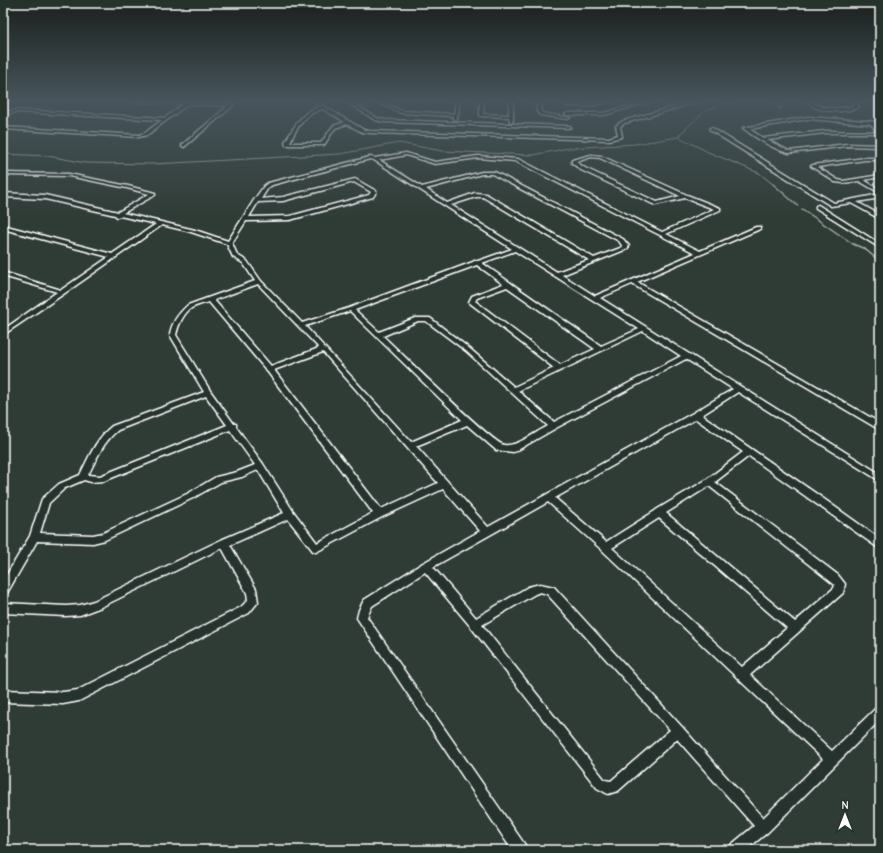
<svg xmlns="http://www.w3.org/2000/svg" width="883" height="853" font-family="'Comic Neue',sans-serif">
<rect width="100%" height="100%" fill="#2f3b35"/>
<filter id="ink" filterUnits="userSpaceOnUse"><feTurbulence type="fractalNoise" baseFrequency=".025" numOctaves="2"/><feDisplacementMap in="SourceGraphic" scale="8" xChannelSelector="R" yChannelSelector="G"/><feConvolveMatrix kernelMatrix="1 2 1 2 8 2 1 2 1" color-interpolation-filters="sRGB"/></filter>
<g filter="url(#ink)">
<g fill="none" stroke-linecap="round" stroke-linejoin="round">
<g stroke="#a9afac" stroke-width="1">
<polyline points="679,137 680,134 705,111 734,100"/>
<polyline points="3,154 48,156 86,163 154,164 340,154 399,143 443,151 533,155 569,148 635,144 679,137 708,152 759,173 774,185"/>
</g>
<g stroke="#a9afac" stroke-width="1.5">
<polyline points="773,184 798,206"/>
<polyline points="802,209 853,244 865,249 880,262"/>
</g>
<g stroke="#fff" stroke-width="3">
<g id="street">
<polygon points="122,100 232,104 234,105 184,147 182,146 182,145 228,106 188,104 147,135 139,137 3,129 3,127 139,135 145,133 162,120 17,112 3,114 3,112 17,110 165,118 183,104 124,101"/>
<path d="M317,100H321L320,104L364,130L370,131L609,138L618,135L616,126L623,121L691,102L694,103L625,123L620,126L622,137L609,140L370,133L362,132L347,124L335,128L324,145H286L285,142C294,128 302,110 320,107L316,104ZM323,109L345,122L333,126L321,143H290C295,129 307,112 323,109Z"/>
<polygon points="344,100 348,100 377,118 385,120 569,126 571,127 569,128 385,122 375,120"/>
<polygon points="372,100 377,100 402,111 454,114 456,100 460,100 457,119 455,120 453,119 453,116 401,113"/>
<polygon points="480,100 484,100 483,114 509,115 509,100 513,100 513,121 510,122 509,117 480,116"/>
<polygon points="536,100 540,100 542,113 570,118 568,119 540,115 537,111"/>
<polygon points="608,100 614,100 590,106 566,106 564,105 566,104 590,104"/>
<polygon points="650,100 656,100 604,115 567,115 565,114 567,113 604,113"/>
<polygon points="774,100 778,100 781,108 779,108"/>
<path d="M807,100H811C820,111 842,109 855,106L850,100H854L859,107C848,113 825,112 814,107C811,105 809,103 807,100Z"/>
<polygon points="854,100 880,100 880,102 856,101"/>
<path d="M808,117L880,122V124H875L880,130V133H825L767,140L789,151L847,144L880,145V147L847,146L789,153C775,150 754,137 743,128ZM808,119L871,124L877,132L825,131L763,138L749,129Z"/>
<polygon points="710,128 712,128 834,203 880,194 880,198 857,202 880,215 880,219 851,203 831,206 710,130"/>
<path d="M406,153L435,162L478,156L518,159L662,232L714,209L685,198L655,205L581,170L572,163V160L591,155L601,156L687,195L720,208V210L666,234L700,251L756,227H760V229L637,282L880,423V430L632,284L600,298L880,474V481L738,392L702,415L821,497L880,539V548L877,547L749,456L715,482L838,575L845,584L843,593L750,675L832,751L876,708L880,706V720L768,832L746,850H729L731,845L754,826L677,739L618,791L608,794L597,788L471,627L425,572L372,606L367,617L525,845L527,850H512L357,618L359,610L364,600L423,563L480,531L443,489L382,517L316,552L313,551L288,519L230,545L256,589L258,602L249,613L79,701L63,704L3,702V690L63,692L78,690L241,607L248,600L247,593L222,548L101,607L80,615L66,616L3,613V603L66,606L80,605L94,601L221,540L284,513L258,470L242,477L221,482L193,498L105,540L93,543L37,541L7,593L3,594V581L30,536L42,499L59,484L80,475C89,457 96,439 112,426L204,392L170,335C171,323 179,313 188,305L255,281L243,263L233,257L227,244L191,232L162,225L65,293L3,335V330L57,292L3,276V272L61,290L109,257L3,229V225L112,254L156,224L120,216L117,217L115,215L45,199L3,197V193L45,195L118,212L149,194L127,188L69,176L3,175V173L69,174L128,186L155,193V195L123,213L195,230L228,241L254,200L264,186L268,183L370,157L375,158ZM406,155L435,164L478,158L515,161L695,253L595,296L562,275L627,249L629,246L623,239L495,172H482L422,187L379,160ZM591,157L600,158L680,196L657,202L585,168L576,162ZM370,159L374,160L512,249L478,261H474L473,262L349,308L302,323L261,281L247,261L237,255L232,243L246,221L290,220L373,197L376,192V191L355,179L283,197L261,199L268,188L272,185ZM482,174H492L619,241L623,247L594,258L486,194L475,193L447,203L426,189ZM354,182L371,192L369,195L290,216L249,217L258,202L283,201ZM476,197H483L589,260L557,272L451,205ZM515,251L639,329L601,346L482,263ZM477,265L503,284L472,296L469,302L470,303L554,368L514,387L470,349L430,318H415L379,332L355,310ZM258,284L319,348L271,366L214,300ZM507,287L595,349L560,365L475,301L477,298ZM209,302L267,371L373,513L317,543L293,511L263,464L236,427V424H234L211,392L176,335C178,325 184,312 193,307C198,305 204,303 209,302ZM350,311L462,420L411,442L305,326ZM418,321H426L466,351L548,426C536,432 517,447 504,445C493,444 398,350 383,336ZM643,331L681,356L554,422L518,391ZM323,352L438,483L381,509L274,370ZM686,359L733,389L693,413L488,527L416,446L467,425L496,450L513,452L516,451L556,428ZM206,396L227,425L100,476L88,475C97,458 103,442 118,430ZM696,419L743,452L706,480L656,510L655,511L606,542L555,498ZM230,430L255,465L237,472L216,477L187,494L103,533L93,535L40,533L49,503L65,488L84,480L91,482L104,481ZM709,486L830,581L835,585L834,588L795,622L666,513ZM548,502L602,550L823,759L763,818L682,727L554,587L540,584L528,587L476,618L433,567ZM659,518L787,628L742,667L612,548ZM540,592L547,594L670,730L611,781L605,780L482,625L535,594Z"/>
<polygon points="865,158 880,158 880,160 865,160 817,167 838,180 843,181 880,175 880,177 864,180 880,190 880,193 859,181 843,183 835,182 811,166 813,165"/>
<polygon points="818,205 880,244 880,248 816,208 816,206"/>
</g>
</g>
<use href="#street" fill="#26332d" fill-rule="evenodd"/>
</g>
</g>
<linearGradient id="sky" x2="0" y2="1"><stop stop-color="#1a201d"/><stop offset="0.46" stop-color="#47555c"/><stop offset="1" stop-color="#47555c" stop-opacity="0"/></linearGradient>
<rect width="883" height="219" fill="url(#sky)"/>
<rect width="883" height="853" fill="none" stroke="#26332d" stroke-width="16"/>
<rect x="8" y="8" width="867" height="837" fill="none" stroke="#fff" stroke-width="1.5" filter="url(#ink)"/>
<g transform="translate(845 815)" stroke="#26332d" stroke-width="3" paint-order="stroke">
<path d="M0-3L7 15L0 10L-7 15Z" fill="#ffffff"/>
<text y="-6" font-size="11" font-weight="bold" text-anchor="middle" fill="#ffffff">N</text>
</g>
</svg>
